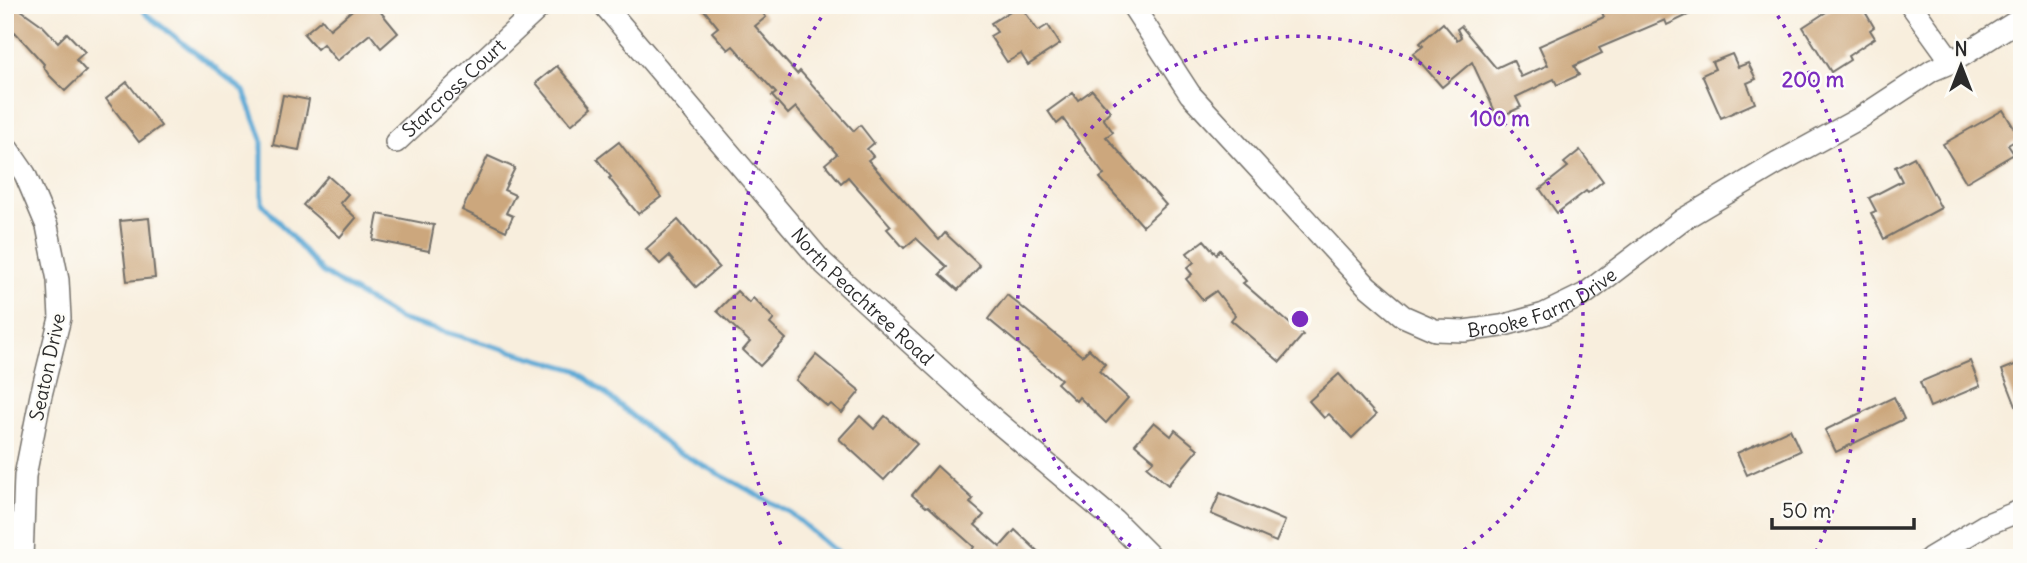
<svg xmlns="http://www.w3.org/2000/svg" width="2027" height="563" font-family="Delius,sans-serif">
<rect width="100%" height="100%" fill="#fdfcf7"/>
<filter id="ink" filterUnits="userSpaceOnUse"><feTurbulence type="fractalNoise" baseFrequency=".0143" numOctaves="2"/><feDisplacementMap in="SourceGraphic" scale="14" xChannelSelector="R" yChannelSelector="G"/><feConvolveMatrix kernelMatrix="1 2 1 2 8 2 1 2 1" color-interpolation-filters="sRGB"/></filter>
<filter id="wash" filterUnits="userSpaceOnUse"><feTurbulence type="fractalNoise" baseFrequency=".00686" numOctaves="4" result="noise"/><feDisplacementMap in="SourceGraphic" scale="28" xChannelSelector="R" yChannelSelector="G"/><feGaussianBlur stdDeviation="1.57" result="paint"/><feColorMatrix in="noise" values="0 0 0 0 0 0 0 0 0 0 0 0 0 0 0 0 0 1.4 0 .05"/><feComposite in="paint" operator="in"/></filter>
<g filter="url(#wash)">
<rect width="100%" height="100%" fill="#f8eedd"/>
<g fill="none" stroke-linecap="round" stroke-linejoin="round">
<polyline stroke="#5ba9d5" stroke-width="5" points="141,5 146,14 244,91 262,139 262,203 322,272 399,319 577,370 671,448 789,512 843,558"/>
</g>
<g id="blocks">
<g fill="#cca77d">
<polygon points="5,5 14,5 42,25 58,42 67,33 85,52 76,60 86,71 65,91 49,75 43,66 44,64 15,32 5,46"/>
<polygon points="358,5 375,5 398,33 381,48 370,34 337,61 323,44 317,49 304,34 322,19 330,29"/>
<polygon points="700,5 756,5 766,17 755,26 797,74 800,71 854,131 860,125 874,143 867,149 873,156 868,160 939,240 945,233 980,266 958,290 940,274 947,267 916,238 904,248 887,229 891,226 848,177 841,183 825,164 837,154 796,107 788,114 772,96 776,93 733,46 728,50 712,32 718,27"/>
<polygon points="1020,5 1038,31 1048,25 1060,44 1028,65 1021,54 1007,62 990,36 997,32 991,23"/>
<polygon points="1612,5 1709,5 1667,25 1665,20 1599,48 1602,53 1574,66 1579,75 1557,85 1554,79 1516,97 1521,107 1498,118 1472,62 1442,87 1413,54 1423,46 1420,43 1443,23 1457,40 1461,37 1457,29 1461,26 1496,68 1513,60 1521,77 1548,65 1539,46 1604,17 1601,10"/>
<polygon points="1837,5 1861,5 1874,27 1870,30 1875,38 1848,56 1850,60 1831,72 1803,27"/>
<polygon points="1732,54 1738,67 1748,63 1756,79 1747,83 1755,103 1721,118 1702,75 1715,69 1712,62"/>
<polygon points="557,66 592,107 571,125 536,83"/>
<polygon points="127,82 161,126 139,142 106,99"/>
<polygon points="1092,90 1110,111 1103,118 1113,132 1106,137 1166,205 1143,226 1100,178 1104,175 1063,119 1057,124 1048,111 1073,93 1078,100"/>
<polygon points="283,95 309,100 299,150 273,145"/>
<polygon points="2003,110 2020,138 2008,145 2014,154 1966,182 1943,144"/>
<polygon points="619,142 661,197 638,214 609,178 611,177 597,159"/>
<polygon points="1580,150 1603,181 1588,193 1586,191 1557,213 1540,189 1568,167 1564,163"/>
<polygon points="488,156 515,168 504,190 515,195 506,213 513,216 506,231 462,210"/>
<polygon points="1914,157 1941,208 1884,239 1871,213 1876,211 1869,198 1902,181 1895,167"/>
<polygon points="328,176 348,194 340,203 356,218 340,237 303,205"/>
<polygon points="378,214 434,225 429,251 373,240"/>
<polygon points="149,218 155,278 127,281 120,221"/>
<polygon points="678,220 719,267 696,287 669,256 660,264 646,249"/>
<polygon points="1204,240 1216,254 1220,250 1246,281 1243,283 1303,335 1280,362 1231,320 1235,315 1216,291 1203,300 1186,279 1192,274 1187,268 1194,262 1187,253"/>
<polygon points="737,291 749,303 753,298 774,319 770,324 786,339 760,366 743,350 750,342 717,311"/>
<polygon points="1007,295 1082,356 1089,349 1105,364 1099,371 1128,398 1106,423 1079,397 1076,401 1057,383 1061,379 988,319"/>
<polygon points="816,355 860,391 842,413 831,404 828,407 796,380"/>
<polygon points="1970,361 1980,386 1930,407 1920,382"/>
<polygon points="2022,362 2022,419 2021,419 2002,370"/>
<polygon points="1339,374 1376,415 1352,438 1329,414 1324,418 1309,401"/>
<polygon points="1894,397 1904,419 1836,452 1825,430"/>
<polygon points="860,416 874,429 885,416 917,444 884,480 839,439"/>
<polygon points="1154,422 1171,436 1175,430 1198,449 1168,485 1147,467 1154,460 1135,444"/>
<polygon points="1790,429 1800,451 1747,475 1737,453"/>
<polygon points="937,466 973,499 970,503 984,515 975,525 1000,547 1015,530 1045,558 980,558 972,550 974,547 928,506 926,507 912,495"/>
<polygon points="1220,493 1285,521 1276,542 1211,514"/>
</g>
</g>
</g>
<g filter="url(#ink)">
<use href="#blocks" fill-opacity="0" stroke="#736f69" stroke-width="2"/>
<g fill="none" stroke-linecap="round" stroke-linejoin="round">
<g stroke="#736f69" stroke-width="24">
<g id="street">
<path id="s1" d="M604,5L822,262L995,420L1115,521L1152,558"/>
<path id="s2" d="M1132,5L1190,94L1367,286L1403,316L1435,330L1464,331L1501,326L1544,314L1585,294L1682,220L1776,164L1860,118L1933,70L1952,62L2022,18"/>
<polyline points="1911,5 1952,62"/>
<path id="s3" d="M396,142L542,5"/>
<polyline points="5,145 25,174 47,226 58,280 60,318 41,395 25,476 22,558"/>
<polyline points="1930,558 1985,525 2022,510"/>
</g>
</g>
<use href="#street" stroke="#fff" stroke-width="21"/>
</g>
</g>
<g fill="none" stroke="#7b2cbf" stroke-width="3.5" stroke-dasharray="3.5 7">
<path d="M1148 558A283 283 0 1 1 1452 558"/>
<path d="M785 554A566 566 0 0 1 828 7M1772 7A566 566 0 0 1 1815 554"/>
</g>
<g text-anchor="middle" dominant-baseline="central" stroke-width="5" stroke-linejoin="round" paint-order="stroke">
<g font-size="19" fill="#2b2b2b" stroke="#fdfcf7">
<text stroke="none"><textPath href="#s3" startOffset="79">Starcross Court</textPath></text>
<text stroke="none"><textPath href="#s1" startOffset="390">North Peachtree Road</textPath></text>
<text stroke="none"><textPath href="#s2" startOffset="562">Brooke Farm Drive</textPath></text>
<text transform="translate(47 367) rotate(-78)">Seaton Drive</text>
</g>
</g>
<circle cx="1300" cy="319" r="10" fill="#7b2cbf" stroke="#fdfcf7" stroke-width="3.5"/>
<g font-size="21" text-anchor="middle" font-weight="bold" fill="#7b2cbf" stroke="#fdfcf7" stroke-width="5" stroke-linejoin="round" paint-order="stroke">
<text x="1813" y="87">200 m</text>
<text x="1500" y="126">100 m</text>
</g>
<rect width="2027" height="563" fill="none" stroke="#fdfcf7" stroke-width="28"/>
<g transform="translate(1961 66)" stroke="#fdfcf7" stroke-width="5" paint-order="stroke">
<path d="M0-5L12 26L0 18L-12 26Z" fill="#2b2b2b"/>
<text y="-10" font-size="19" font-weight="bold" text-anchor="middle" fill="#2b2b2b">N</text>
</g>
<path d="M1772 518v10h142v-10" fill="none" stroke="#2b2b2b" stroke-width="3.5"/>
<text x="1782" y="518" font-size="21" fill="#2b2b2b" stroke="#fdfcf7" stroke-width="5" paint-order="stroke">50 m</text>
</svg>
